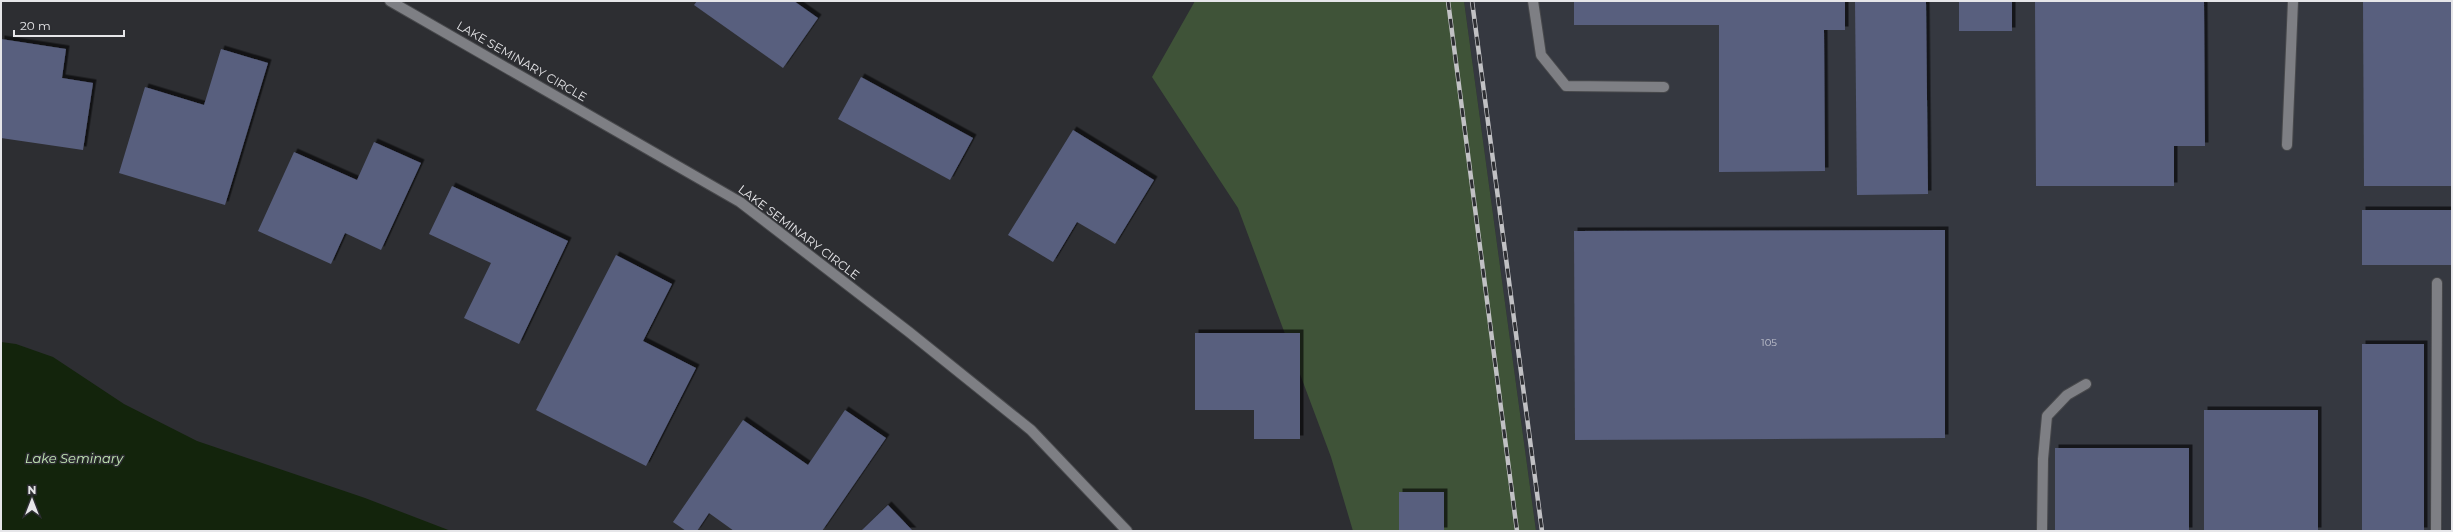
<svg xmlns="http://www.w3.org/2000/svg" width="2453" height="532" font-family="Montserrat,sans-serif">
<defs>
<filter id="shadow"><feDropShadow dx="3.5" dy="-3.5" stdDeviation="0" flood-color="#0009"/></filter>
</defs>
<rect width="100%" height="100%" fill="#2d2e32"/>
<polygon fill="#353840" points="1464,1 2452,1 2452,531 1536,531"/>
<polygon fill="#3f5338" points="1195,1 1464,1 1536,531 1353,531 1331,457 1238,208 1152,77"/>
<polygon fill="#13240c" points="1,342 16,344 53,357 124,404 197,441 365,498 451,531 1,531"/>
<g fill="#585f7e" filter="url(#shadow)">
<polygon points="697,1 794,1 818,18 783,68 694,5"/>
<polygon points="1574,1 1845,1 1845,30 1824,30 1825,171 1719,172 1719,25 1574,25"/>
<polygon points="1855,1 1926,1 1928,194 1857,195"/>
<rect x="1959" y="1" width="53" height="30"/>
<polygon points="2035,1 2204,1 2205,146 2174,146 2174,186 2036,186"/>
<polygon points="2363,1 2452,1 2452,186 2364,186"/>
<polygon points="1,39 66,49 62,78 93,83 83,150 1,138"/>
<polygon points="221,49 268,63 225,205 119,173 145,87 204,105"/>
<polygon points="861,77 973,138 950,180 838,119"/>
<polygon points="1073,130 1154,180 1115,244 1077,222 1053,262 1008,235"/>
<polygon points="374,142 421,163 381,250 345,233 331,264 258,231 294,152 357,180"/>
<polygon points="452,186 568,241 519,344 464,318 491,263 429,234"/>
<rect x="2362" y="210" width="90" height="55"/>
<polygon points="1945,230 1945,438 1575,440 1574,231"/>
<polygon points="616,255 672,284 643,341 696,368 646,466 536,410"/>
<polygon points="1195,333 1300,333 1300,439 1254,439 1254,410 1195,410"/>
<rect x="2362" y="344" width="62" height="187"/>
<polygon points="845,410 886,438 822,531 734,531 709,513 697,531 686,531 673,522 743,420 808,465"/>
<rect x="2204" y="410" width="114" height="121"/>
<rect x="2055" y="448" width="134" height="83"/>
<rect x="1399" y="492" width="45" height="39"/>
<polygon points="888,505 913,531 861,531"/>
</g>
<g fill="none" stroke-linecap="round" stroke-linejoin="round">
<g stroke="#48494c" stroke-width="12">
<g id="service">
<polyline points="1533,1 1541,55 1566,86 1664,87"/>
<polyline points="2287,145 2293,1"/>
<polyline points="2042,531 2043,459 2047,416 2067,395 2086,384"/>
<polyline points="2436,531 2437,283"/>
</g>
</g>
<g stroke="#48494c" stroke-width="12">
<polyline id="minor" points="390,1 740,202 909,332 1031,430 1127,531"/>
</g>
<use href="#service" stroke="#7e7f84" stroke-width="10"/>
<use href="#minor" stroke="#7e7f84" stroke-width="10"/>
<g stroke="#c1c1c4" stroke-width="4.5">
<g id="rail">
<polyline points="1448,1 1517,531"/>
<polyline points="1472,1 1542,531"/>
</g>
</g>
<use href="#rail" stroke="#2d2e32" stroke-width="3" stroke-dasharray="9" stroke-linecap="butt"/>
</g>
<g text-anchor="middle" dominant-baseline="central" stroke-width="3" stroke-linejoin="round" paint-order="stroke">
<g font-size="10" fill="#c2c4ce">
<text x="1769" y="342">105</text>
</g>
<g font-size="12" fill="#e6e6e9" stroke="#2d2e32">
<text transform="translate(522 61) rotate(30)">LAKE SEMINARY CIRCLE</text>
<text transform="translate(799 232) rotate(37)">LAKE SEMINARY CIRCLE</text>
</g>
<g font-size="13" font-style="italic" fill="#c5ebb7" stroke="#2d2e32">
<text x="74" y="458">Lake Seminary</text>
</g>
</g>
<rect width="2453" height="532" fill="none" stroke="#e6e6e9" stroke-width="4"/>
<g transform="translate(32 500)" stroke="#2d2e32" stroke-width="3" paint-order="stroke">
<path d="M0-3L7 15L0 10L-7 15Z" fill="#e6e6e9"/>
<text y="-6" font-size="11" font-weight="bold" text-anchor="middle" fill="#e6e6e9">N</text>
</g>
<path d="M14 30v6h110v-6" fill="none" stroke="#e6e6e9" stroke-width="2"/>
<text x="20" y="30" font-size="12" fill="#e6e6e9" stroke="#2d2e32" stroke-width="3" paint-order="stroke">20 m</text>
</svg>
